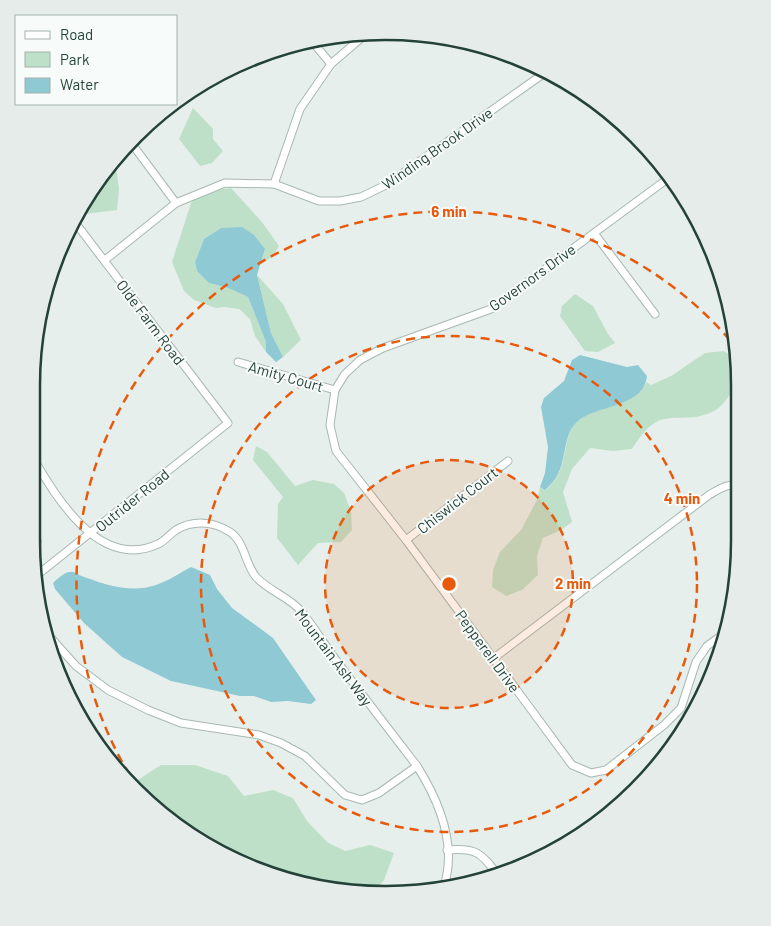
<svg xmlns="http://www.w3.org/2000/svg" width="771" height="926" font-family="Barlow,sans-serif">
<rect width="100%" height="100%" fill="#e6efeb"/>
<g fill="#bfe0c8">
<polygon points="193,108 213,129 213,139 223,151 212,163 200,166 179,139"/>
<polygon points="115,159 119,189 117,210 77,215 91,189"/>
<polygon points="231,188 262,222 279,246 273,256 260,265 265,249 221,228 204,239 195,262 197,271 209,283 228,288 248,297 266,342 266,352 255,336 250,319 239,309 224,307 216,308 194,300 184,291 172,262 191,203 200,192"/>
<polygon points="257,275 283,304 301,340 283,357 271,333"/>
<polygon points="575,294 593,306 608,334 615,343 598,352 585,351 560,316 562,306"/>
<path d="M724,351L737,360C739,382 728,409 704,415C690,420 671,415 658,421C645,428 640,437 632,449L613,451L590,448L572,469L563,492L572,522L561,530L543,538L537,556L538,575L522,590L506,596L492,587L493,570L500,552L521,530L537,500L540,487L546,490C571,470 560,436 578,421C599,404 633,408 647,382L651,385L671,376L705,353Z"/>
<polygon points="256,446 267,452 295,486 313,480 334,484 344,493 351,511 352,530 341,542 318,543 298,565 277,538 278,504 283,497 253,460"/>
<polygon points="161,765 195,765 228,776 244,796 273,790 293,798 307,821 327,842 345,851 370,845 394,853 384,880 373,893 362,894 271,876 189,835 135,791 130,785"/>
</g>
<g fill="#8ec9d4">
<polygon points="242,227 254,235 265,249 257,275 271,333 283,357 276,362 266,352 266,342 248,297 228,288 209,283 197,271 195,262 204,239 221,228"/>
<path d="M580,355L627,367L638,365L647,376C644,408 597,404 577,422C559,438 571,470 545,490L540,487L545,473L548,447L541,407L544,398L564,381L572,360Z"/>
<polygon points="31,525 42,540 41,546 33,553"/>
<path d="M191,567L210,575L217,589L232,608L273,638L311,693L316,700L311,704L288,701L271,702L254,696H240L171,681L122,657L84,623L55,589L53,583C61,576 69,567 79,575C103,584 130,594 156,585C168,581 180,573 191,567Z"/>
</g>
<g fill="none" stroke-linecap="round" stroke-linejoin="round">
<g stroke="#a8b8b2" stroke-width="9">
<g id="minor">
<polyline points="311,40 331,64"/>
<polyline points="131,140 132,144 176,203"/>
<polyline points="670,177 491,309 383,348 360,360 345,374 335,390 330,425 336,451 406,540 572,765 591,773 606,770 664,725 681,708 696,662 707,646 725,633"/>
<polyline points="274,184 300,109 331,64 367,33"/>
<polyline points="594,233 655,314"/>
<polyline points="105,260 176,203 225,183 274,184 319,201 340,201 361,197 386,185 546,72"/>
<polyline points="238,362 335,390"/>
<path d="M32,456C57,499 100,571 158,544C165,541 170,534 176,530C193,520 213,521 230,532C245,542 245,564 256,577C269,591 289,597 301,611C314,627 324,644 336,660C363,696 390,731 417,766C439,801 458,847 443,889"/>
<polyline points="406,540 508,461"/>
<polyline points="36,576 228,423 74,221"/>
<polyline points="43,629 76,666 108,690 148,710 181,723 259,735 281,743 305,756 345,795 362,800 379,793 417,766"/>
<path d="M494,658L709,495C718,490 729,482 739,486"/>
<path d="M447,850C476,847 481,853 498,875"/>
</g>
</g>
<use href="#minor" stroke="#fff" stroke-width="7"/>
</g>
<circle cx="449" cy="584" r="124" fill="#e8590c" fill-opacity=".12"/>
<g fill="none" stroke="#e8590c" stroke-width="2.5" stroke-dasharray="9 6">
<circle cx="449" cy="584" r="124"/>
<circle cx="449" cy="584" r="248"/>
<path d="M146 800A372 372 0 0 1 734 345"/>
</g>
<g text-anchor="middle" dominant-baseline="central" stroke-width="4" stroke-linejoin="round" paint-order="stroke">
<g font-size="15" fill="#24423a" stroke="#f7fbf9">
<text transform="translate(437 148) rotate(-35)">Winding Brook Drive</text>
<text transform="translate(532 277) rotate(-36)">Governors Drive</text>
<text transform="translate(151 322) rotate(53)">Olde Farm Road</text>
<text transform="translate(286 376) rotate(16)">Amity Court</text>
<text transform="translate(132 500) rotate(-39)">Outrider Road</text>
<text transform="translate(457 500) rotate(-38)">Chiswick Court</text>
<text transform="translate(488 651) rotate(54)">Pepperell Drive</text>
<text transform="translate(334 657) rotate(53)">Mountain Ash Way</text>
</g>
</g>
<path d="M0 0H771V926H0ZM385 40H386A345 345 0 0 1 731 385V541A345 345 0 0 1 386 886H385A345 345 0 0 1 40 541V385A345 345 0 0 1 385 40Z" fill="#e6ecea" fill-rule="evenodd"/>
<path fill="none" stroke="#24423a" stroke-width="2.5" d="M385 40H386A345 345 0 0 1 731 385V541A345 345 0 0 1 386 886H385A345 345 0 0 1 40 541V385A345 345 0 0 1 385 40Z"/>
<circle cx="449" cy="584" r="8" fill="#e8590c" stroke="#f7fbf9" stroke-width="2.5"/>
<g font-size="15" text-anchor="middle" font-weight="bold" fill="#e8590c" stroke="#f7fbf9" stroke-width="4" stroke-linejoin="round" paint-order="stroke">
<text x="449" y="217">6 min</text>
<text x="682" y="504">4 min</text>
<text x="573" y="589">2 min</text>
</g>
<rect x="15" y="15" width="162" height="90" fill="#f7fbf9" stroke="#a3b1ad"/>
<rect x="25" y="31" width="25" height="8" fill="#ffffff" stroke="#a3b1ad"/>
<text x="60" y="40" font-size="15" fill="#24423a">Road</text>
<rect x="25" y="52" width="25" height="15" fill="#bfe0c8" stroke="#a3b1ad"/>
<text x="60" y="65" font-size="15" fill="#24423a">Park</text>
<rect x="25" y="78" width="25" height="15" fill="#8ec9d4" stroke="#a3b1ad"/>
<text x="60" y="90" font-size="15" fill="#24423a">Water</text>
</svg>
